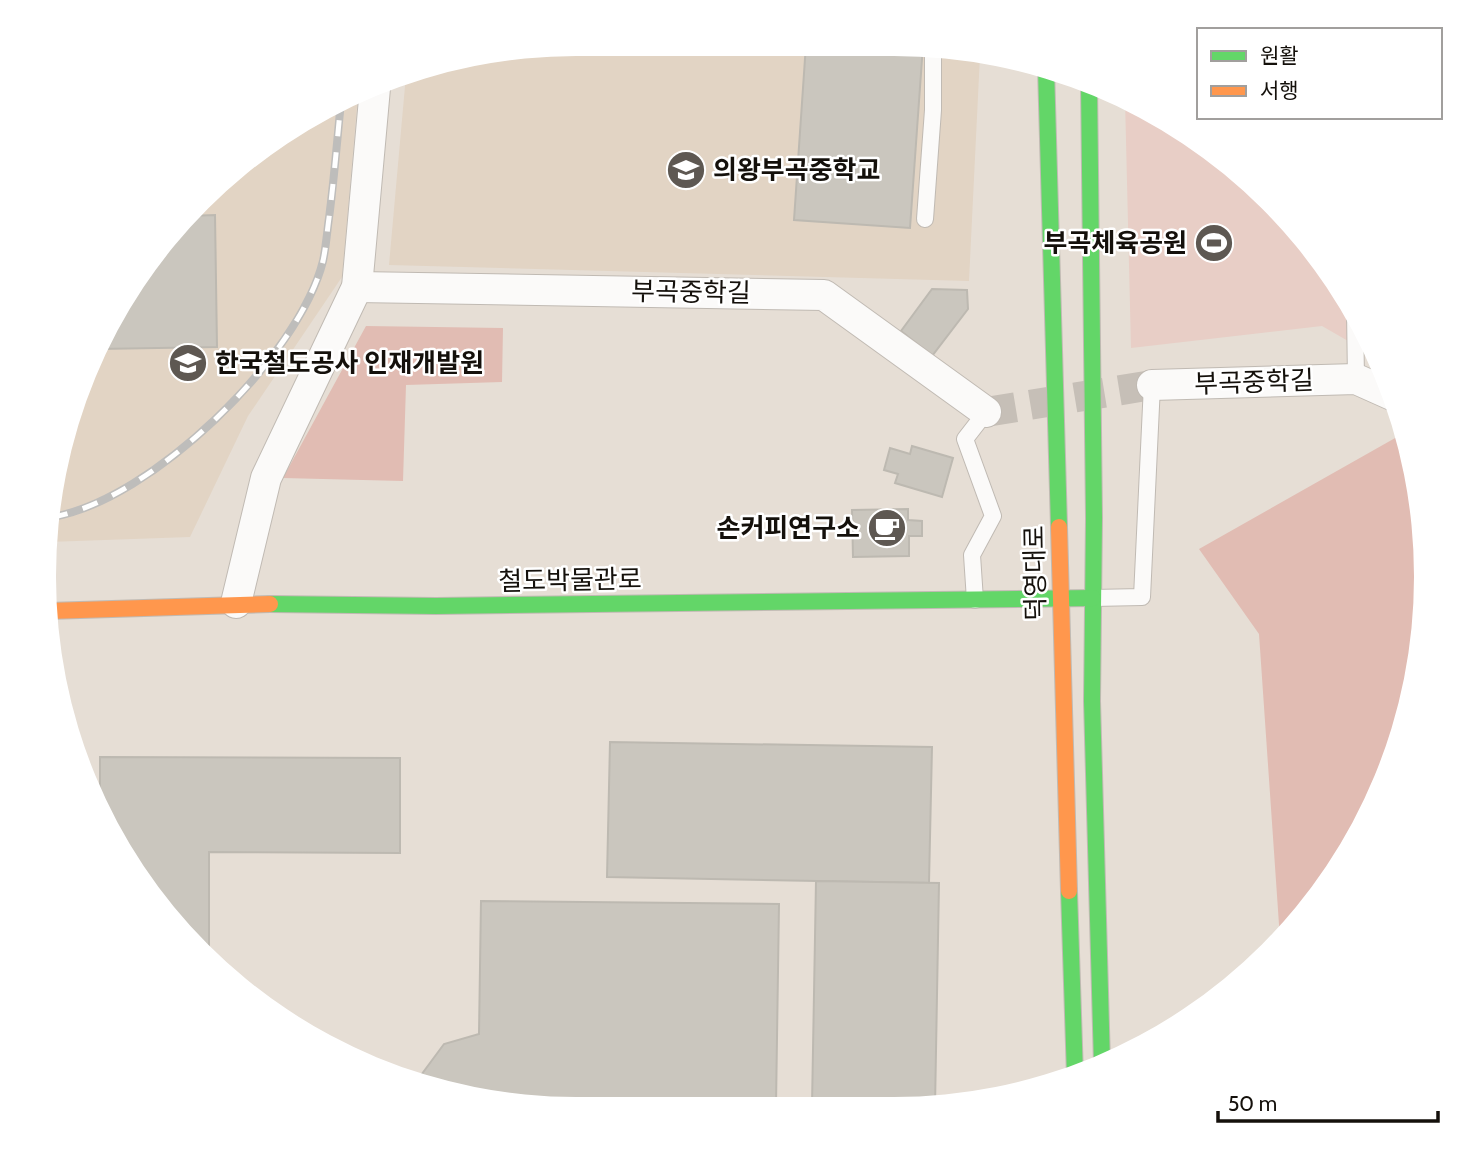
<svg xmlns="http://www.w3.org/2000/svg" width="1470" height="1153" font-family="Cabin,'Noto Sans KR',sans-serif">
<rect width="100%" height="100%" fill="#e6ded5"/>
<g fill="#e2d4c4">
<polygon points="577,44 928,45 980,55 969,281 389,265 406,75 438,62"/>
<polygon points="358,95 342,277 248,416 190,537 48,542 62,439 115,310 200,200 310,115"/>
</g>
<polygon fill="#e8cec6" points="1125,99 1160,115 1244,176 1355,310 1376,357 1322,326 1131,348"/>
<g fill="#e1bcb3">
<polygon points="366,326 503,328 502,382 406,385 403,481 283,478"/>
<polygon points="1404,433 1422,507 1425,611 1408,714 1371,812 1316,900 1280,939 1259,634 1199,549"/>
</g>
<g fill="#cac6be" stroke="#bdb9b1" stroke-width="2">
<polygon points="806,44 923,45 910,228 794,220"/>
<polygon points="215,215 217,347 99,349 115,310 188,216"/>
<polygon points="932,289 967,290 968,309 932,356 901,331"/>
<polygon points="912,446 953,458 942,497 895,483 898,474 884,470 890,448 910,454"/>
<polygon points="908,509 908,520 922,521 922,536 909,536 909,556 853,557 852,510"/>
<polygon points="610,742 932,747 929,883 607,877"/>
<polygon points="100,757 400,758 400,853 209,852 209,961 200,953 115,843 100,807"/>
<polygon points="816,881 939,883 935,1107 812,1106"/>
<polygon points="481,901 779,904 776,1105 473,1099 416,1082 444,1044 479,1034"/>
</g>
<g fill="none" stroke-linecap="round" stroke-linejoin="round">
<polyline stroke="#c6bfb7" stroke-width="30" stroke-dasharray="30 15" stroke-linecap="butt" points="986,412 1152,385"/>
<g stroke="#c0bab3" stroke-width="18">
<g id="lane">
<polyline points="925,219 933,110 933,46"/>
<polyline points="1355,311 1356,379"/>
<polyline points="1093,598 1142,597 1152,385"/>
<polyline points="975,600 972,555 993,516 965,439 986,412"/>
</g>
</g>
<g stroke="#c0bab3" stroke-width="32">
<g id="street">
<polyline points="357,287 824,295 986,412"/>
<polyline points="1152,385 1356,379 1394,396"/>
<polyline points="236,603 266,478 357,287 375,88"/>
</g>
</g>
<g stroke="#c0bab3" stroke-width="18">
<g id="fast">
<polyline points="1046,68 1059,527"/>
<polyline points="1089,83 1094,518 1092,701 1102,1064"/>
<polyline points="270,604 436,606 1093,598"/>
<polyline points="1069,891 1075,1076"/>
</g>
</g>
<g stroke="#c0bab3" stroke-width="18">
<g id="slow">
<polyline points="1059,527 1069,891"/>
<polyline points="48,611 270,604"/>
</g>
</g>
<use href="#lane" stroke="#fbfaf9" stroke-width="16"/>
<use href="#street" stroke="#fbfaf9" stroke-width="30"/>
<use href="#fast" stroke="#63d668" stroke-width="16"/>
<use href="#slow" stroke="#ff974d" stroke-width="16"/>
<g stroke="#bebdbb" stroke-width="8">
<path id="rail" d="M52,517C151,501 299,357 323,261C326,247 327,232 329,218C334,180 337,141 341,102"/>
</g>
<use href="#rail" stroke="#fff" stroke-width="5" stroke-dasharray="16" stroke-linecap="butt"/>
</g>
<defs>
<g id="school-disc" transform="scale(2.0125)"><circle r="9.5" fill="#5e5852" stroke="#fff"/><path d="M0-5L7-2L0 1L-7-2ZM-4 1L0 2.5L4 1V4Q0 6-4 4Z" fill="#fff"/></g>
<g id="stadium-disc" transform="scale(2.0125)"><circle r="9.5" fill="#5e5852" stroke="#fff"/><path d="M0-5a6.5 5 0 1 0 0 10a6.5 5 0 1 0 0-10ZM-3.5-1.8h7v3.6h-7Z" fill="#fff"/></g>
<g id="university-disc" transform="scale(2.0125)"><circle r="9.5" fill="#5e5852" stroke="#fff"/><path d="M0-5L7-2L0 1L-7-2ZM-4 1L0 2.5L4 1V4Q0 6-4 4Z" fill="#fff"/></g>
<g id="cafe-disc" transform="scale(2.0125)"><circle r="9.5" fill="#5e5852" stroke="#fff"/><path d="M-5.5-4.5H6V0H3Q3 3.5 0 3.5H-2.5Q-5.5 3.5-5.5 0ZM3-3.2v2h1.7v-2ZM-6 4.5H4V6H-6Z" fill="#fff"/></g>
</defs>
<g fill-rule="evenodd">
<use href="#school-disc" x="686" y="170"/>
<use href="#stadium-disc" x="1214" y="243"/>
<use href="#university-disc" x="188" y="363"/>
<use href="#cafe-disc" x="887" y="528"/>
</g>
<g text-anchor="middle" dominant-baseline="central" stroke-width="5" stroke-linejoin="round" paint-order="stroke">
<g font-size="26" font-weight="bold" fill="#14100b" stroke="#fff" text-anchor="start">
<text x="713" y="170">의왕부곡중학교</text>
<text x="1187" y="243" text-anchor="end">부곡체육공원</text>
<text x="215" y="363">한국철도공사 인재개발원</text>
<text x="860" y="528" text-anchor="end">손커피연구소</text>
</g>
<g font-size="26" fill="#14100b" stroke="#fff">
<text transform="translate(691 292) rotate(1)">부곡중학길</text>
<text transform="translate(1254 382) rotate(-2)">부곡중학길</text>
<text transform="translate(1035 573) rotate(-91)">덕영대로</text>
<text transform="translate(570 580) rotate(-1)">철도박물관로</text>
</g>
</g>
<path d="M0 0H1470V1153H0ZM576 56H894A520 520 0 0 1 1414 576V577A520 520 0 0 1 894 1097H576A520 520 0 0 1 56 577V576A520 520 0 0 1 576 56Z" fill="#fff" fill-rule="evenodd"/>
<rect x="1197" y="28" width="245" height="91" fill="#ffffff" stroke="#a19f9d" stroke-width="2"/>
<rect x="1211" y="51" width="35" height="10" fill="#63d668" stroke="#a19f9d" stroke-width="2"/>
<text x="1260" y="63" font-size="21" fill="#14100b">원활</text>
<rect x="1211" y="86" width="35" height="10" fill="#ff974d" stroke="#a19f9d" stroke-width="2"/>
<text x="1260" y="98" font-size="21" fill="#14100b">서행</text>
<path d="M1218 1111v10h220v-10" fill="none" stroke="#14100b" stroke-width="3.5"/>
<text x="1228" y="1111" font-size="21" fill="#14100b" stroke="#ffffff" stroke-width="5" paint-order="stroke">50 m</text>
</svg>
